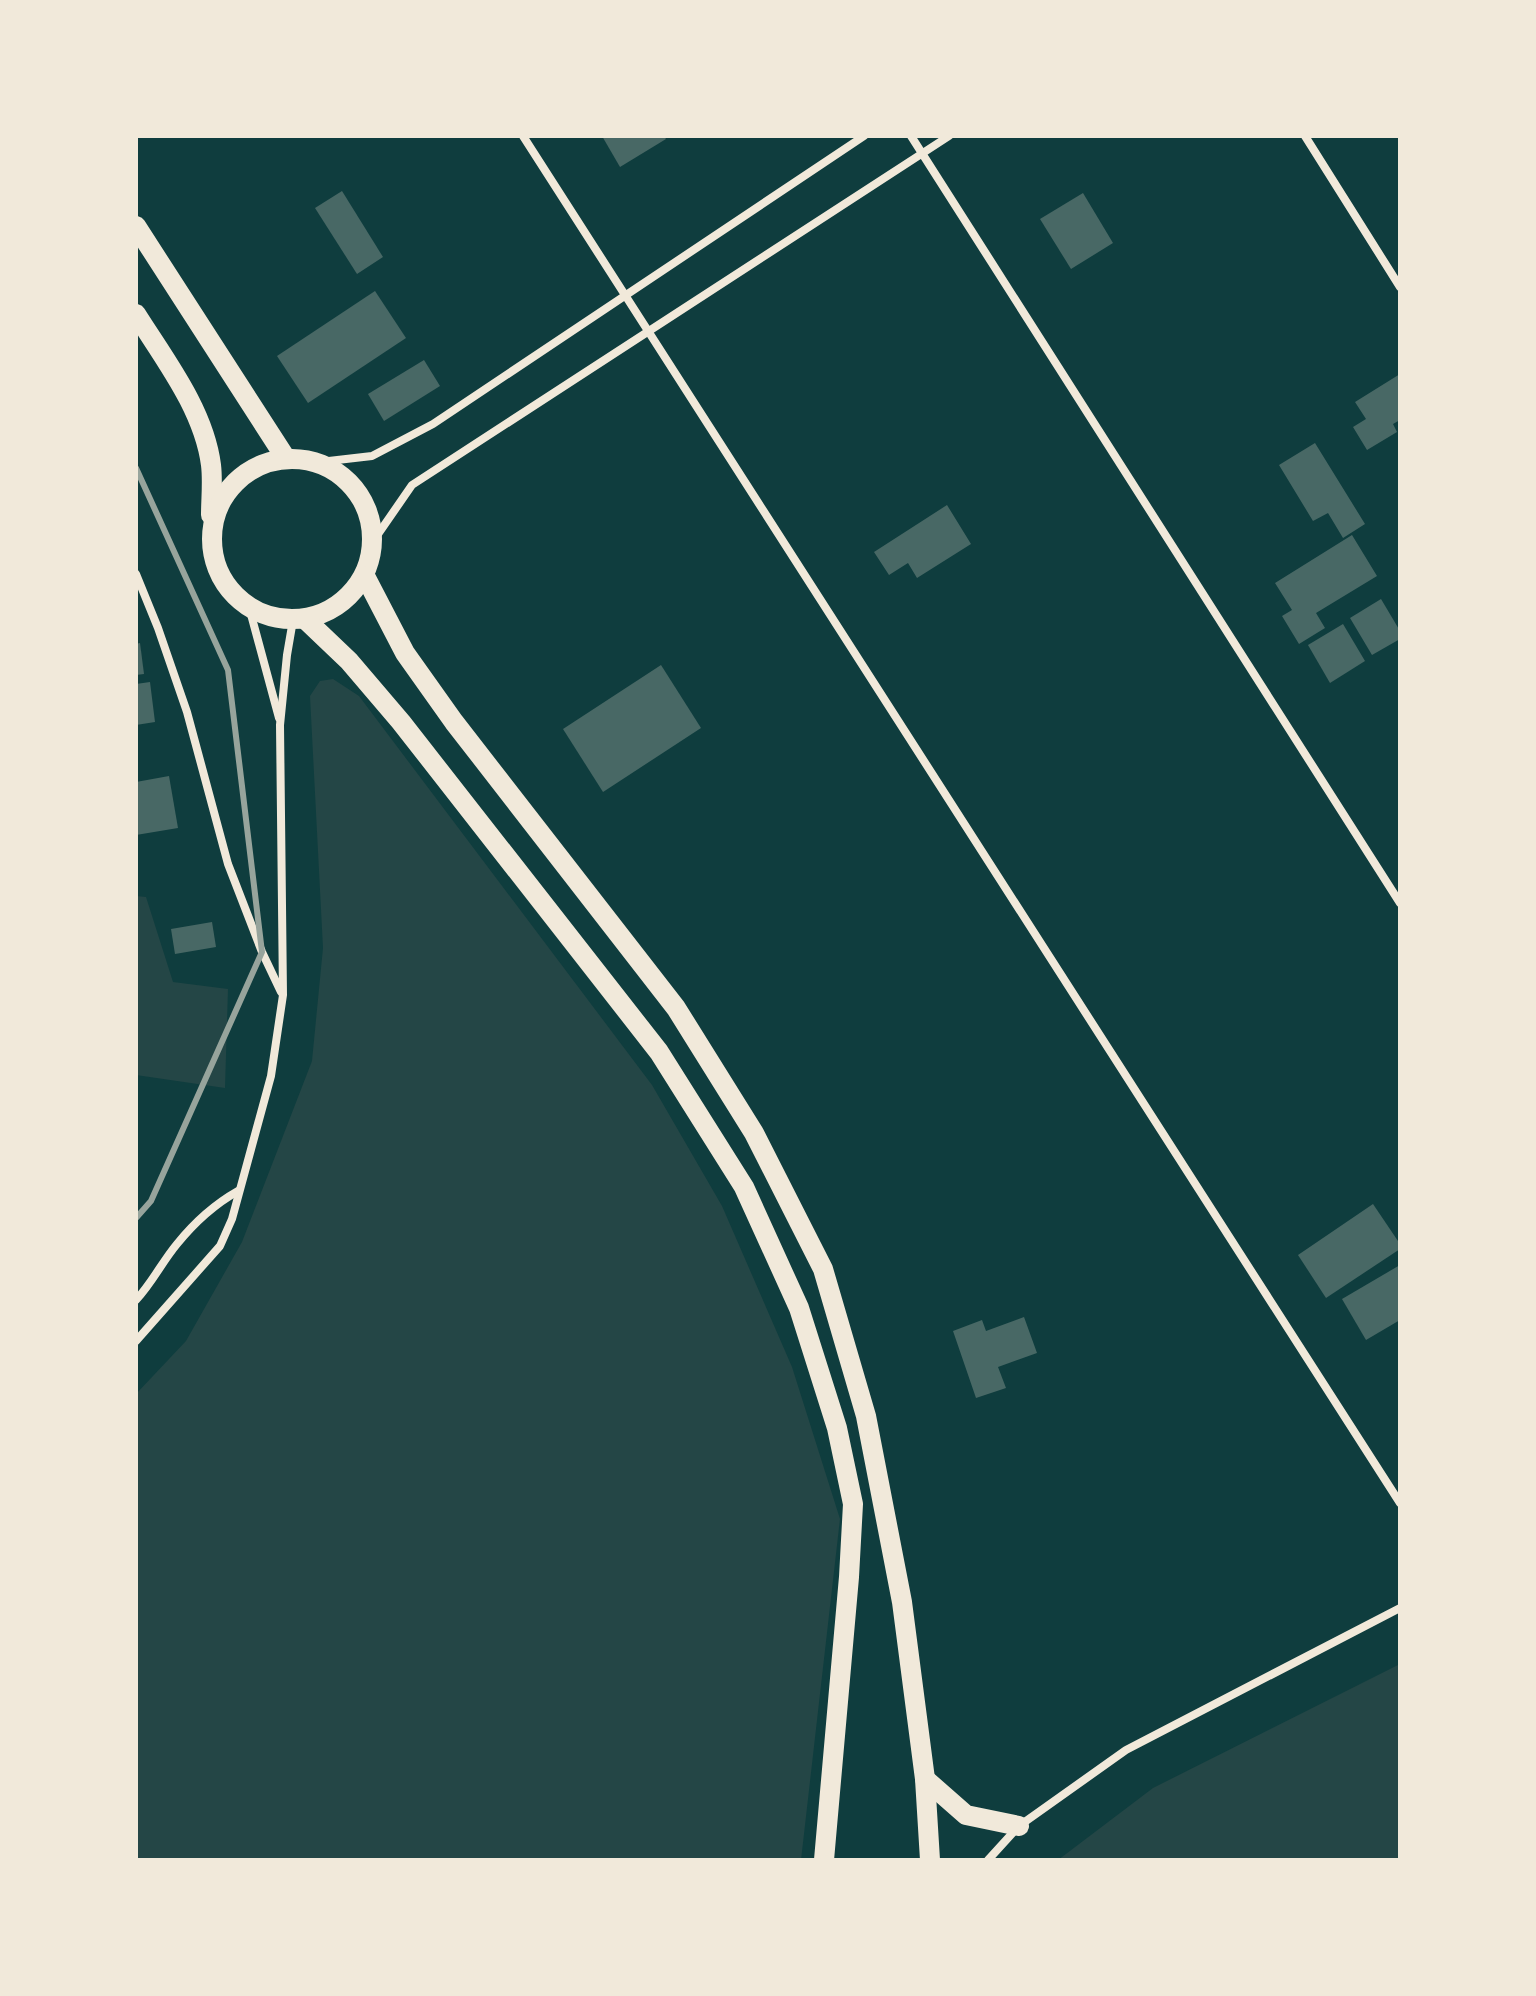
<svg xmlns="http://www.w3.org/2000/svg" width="1536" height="1996" font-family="'Crimson Pro',serif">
<rect width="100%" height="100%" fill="#0f3d3e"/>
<g fill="#244646">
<polygon points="333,679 359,696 652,1085 722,1206 792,1367 840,1519 801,1860 136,1860 136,1394 186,1341 242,1242 312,1061 323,948 310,696 320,681"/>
<polygon points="136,896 146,897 173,982 228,989 225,1088 136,1075"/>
<polygon points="1400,1664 1400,1860 1058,1860 1153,1788"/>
</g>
<g fill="#486865">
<polygon points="602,136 664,136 666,139 620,167"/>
<polygon points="342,191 383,257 357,274 315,208"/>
<polygon points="1083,193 1113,243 1071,269 1040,219"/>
<polygon points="375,291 406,338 308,403 277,356"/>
<polygon points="424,360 440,386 384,421 368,394"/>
<polygon points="1400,374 1400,420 1393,424 1397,432 1367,450 1353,427 1366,419 1355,402"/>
<polygon points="1315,443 1365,524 1343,538 1328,513 1313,521 1279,465"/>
<polygon points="947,505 971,544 917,578 908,563 889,575 874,552"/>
<polygon points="1352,535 1377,576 1316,613 1325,628 1299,644 1282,616 1292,610 1275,583"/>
<polygon points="1381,599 1400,631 1400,639 1372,655 1350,618"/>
<polygon points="1343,624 1365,661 1330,683 1308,645"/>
<polygon points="140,643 144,674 136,675 136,644"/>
<polygon points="661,665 701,728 603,792 563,729"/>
<polygon points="150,682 155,722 136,725 136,684"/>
<polygon points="169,776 178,828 136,835 136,782"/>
<polygon points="212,922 216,947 175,954 171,929"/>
<polygon points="1373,1204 1400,1244 1400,1249 1326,1298 1298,1255"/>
<polygon points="1400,1265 1400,1320 1366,1340 1342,1299"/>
<polygon points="1024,1317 1037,1353 998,1367 1006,1388 976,1398 953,1331 982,1320 986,1331"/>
</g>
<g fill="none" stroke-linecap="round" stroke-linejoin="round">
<g stroke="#f1e9da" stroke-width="8">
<polyline points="523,136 1400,1503"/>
<polyline points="911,136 1400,903"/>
<polyline points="1305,136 1400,287"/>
<polyline points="320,462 372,456 433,424 864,136"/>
<polyline points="374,540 412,485 949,136"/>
<polyline points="136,574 158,628 187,712 228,864 262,952 281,992"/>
<polyline points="249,607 279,718"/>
<path d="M136,1300C152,1283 162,1262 177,1244C194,1223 215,1204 238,1191"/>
<polyline points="136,1341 220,1246 232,1219 271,1076 283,995 280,725 287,655 293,620"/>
<polyline points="988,1860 1019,1826 1126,1750 1400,1608"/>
</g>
<g stroke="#f1e9da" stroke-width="20">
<polyline points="136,226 285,457"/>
<path d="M136,314C165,360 204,410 211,465C213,481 211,499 211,515"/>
<circle cx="292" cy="539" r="80"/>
<polyline points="365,576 405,653 454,722 676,1008 754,1133 823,1269 866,1416 902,1602 925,1779 930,1860"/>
<polyline points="306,620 349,661 401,722 659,1052 744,1187 799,1308 837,1428 853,1504 849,1577 824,1860"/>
<polyline points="925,1779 966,1815 1019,1826"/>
</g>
<polyline stroke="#97a49c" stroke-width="6" points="136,468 228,670 262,952 151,1201 136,1218"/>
</g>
<rect width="1536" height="1996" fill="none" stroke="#f1e9da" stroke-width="276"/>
</svg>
